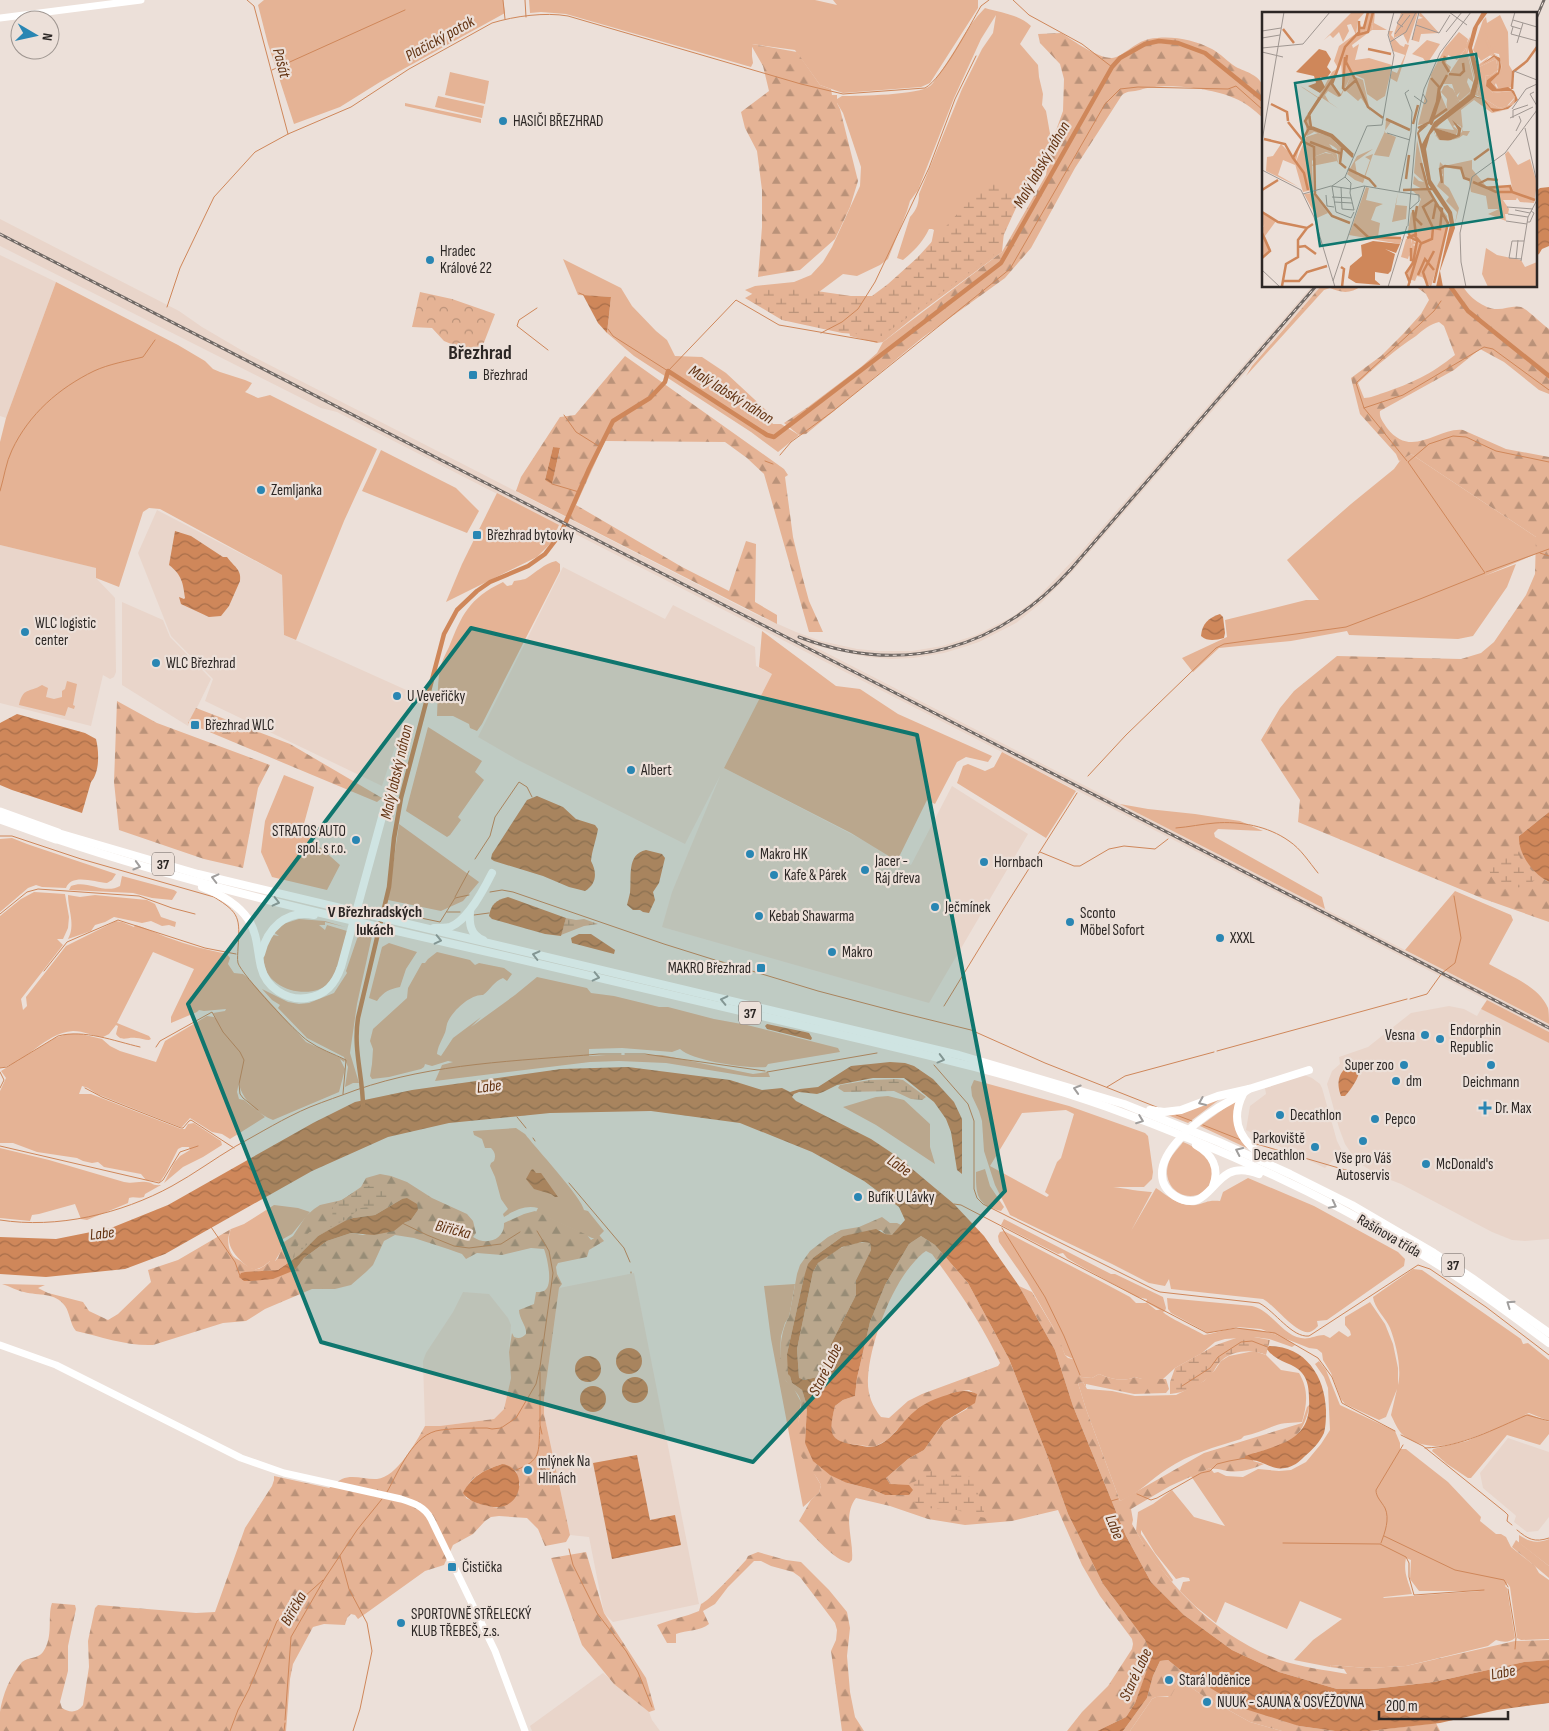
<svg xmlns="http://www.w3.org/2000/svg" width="1549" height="1731" font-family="'Sofia Sans Condensed',sans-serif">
<defs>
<pattern id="forest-firs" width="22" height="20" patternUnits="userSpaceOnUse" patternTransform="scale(1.25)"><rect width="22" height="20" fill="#e5b395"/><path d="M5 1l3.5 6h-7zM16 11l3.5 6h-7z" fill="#ba9279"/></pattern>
<pattern id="wetland-marsh" width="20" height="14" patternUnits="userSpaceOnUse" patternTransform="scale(1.25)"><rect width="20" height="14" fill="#e5b395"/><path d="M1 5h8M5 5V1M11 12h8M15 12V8" fill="none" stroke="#ba9279"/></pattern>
<pattern id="park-crowns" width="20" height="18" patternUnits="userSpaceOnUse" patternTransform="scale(1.25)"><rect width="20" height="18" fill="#e5b395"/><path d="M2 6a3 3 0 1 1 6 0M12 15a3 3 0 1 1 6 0" fill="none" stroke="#ba9279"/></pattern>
<pattern id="water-waves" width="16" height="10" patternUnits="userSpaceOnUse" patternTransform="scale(1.25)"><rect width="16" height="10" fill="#cf875a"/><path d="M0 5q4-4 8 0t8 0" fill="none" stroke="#a86e4a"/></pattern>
</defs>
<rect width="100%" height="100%" fill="#ece0d9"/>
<g fill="#e9d5ca">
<polygon points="0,219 179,311 202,327 248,354 755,614 796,632 821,641 857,649 879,651 912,651 942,646 964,639 976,635 1012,617 1037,598 1079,554 1312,286 1321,286 1073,571 1041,603 1016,623 979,642 967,646 944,653 913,658 891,659 867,657 811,645 1549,1024 1549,1032 337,412 321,408 0,246"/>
<polygon points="0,255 56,282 6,418 0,416"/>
<polygon points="157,510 282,575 284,635 413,693 382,786 205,701 213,679 171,636 138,553"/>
<polygon points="0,545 97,568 96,578 115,598 116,672 114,677 110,679 103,675 91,726 0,703"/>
<polygon points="563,567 665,619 673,605 755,647 756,666 772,674 724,768 911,865 952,786 1028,834 929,1003 662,927 672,892 720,776 685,844 516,759 478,737"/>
<polygon points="122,602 163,620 170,637 211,679 188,726 122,685"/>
<polygon points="1449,1006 1464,1009 1477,1016 1481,1009 1549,1043 1549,1239 1525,1241 1512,1240 1492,1232 1401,1184 1378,1175 1362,1165 1353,1156 1345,1144 1339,1128 1327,1084 1332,1071 1340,1064 1339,1057 1368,1047 1411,1013"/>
<polygon points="1304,1075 1312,1078 1320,1084 1322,1088 1337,1141 1342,1151 1325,1168 1295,1154 1297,1149 1290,1146 1287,1150 1246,1130 1250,1106 1266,1094 1265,1088"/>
<polygon points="634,1273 699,1604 613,1622 604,1613 589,1537 570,1535 544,1414 544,1398 559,1288"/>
<polygon points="463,1292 489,1294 508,1318 511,1325 509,1352 511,1378 504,1409 494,1419 440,1426 425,1426 423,1361 426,1353 453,1312"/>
<polygon points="1508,1438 1549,1452 1549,1517 1538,1531 1527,1532 1514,1522 1516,1516 1514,1514 1483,1488 1480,1473"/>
<polygon points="603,1673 649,1712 652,1720 660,1731 532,1731 530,1726"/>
</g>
<g fill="#e5b395" fill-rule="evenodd">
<polygon points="264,0 503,0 505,13 380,82 340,107 294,124 268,44 258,5"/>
<polygon points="529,0 815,0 837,5 833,0 978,0 978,8 930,83 921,87 843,93 820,85 795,50 752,44 752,56 753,63 751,67 566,14 541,12 530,13"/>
<path d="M985,8C1001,13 1018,14 1031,26L1020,44L1038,65L1039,77L1043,94L1042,105L1046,111L1052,145L1035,174L1027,181L1004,232L1002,252L918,314L883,342L877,343L850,336L849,331L930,250L934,230L932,229H929C923,242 914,251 903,260L897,258L910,217C917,210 919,202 919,194L962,89L982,49L993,33L996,15L981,39L954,98L918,190L910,201L907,211L888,259L880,265L857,276L843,274L819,292L760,298L745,290L755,286L794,282L811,275L823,262L832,247L860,186L861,167L843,113L837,103V99L842,96C858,96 920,95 930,86C933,84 936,78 939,74C955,53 966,26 985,8Z"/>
<polygon points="450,72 489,81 485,104 445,95"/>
<polygon points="438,96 484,106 482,118 435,107"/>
<polygon points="405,103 481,119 481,123 405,106"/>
<polygon points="563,259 621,288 632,306 656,331 667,340 675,356 702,357 726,373 768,412 770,420 773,424 781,424 799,435 778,452 751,432 634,356 607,333 611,297 578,295"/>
<polygon points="56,282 178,345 205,361 213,369 220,372 245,380 252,383 248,389 245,392 258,398 270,395 377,449 344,521 296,640 284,635 282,575 160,509 149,508 143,512 119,587 96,578 96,568 0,545 0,442 6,418"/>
<polygon points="381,450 456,488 479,511 467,533 362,491"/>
<polygon points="1411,454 1536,537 1536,554 1484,576 1516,564 1507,587 1473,636 1458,639 1349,635 1347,631 1291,641 1219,648 1193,672 1182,658 1227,637 1225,620 1306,600 1319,600 1287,560 1351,504 1394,469 1402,458"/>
<polygon points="497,493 559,525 551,543 537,557 446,602 462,564"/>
<path d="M556,561L560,564V571L482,724L477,731L470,728L469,724L453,716H437C438,701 437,679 441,665C443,659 446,653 449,647C462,615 468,599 503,582L507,586L512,585L514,581C518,580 524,580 527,578C536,572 544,564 556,561Z"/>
<polygon points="762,631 836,686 860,689 898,714 992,756 988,762 966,757 957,762 935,804 927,800 897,861 851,833 724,768 772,674 759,667"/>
<path d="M67,681L77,684L73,705L75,706L74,709L68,707L65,716L19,705C23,687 29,693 42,685L48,688L46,697L54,699L62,697V691L65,689Z"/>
<polygon points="428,727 482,761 475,772 484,780 458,817 461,820 450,835 447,837 406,811"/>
<polygon points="1002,752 1076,791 1046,838 957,783 963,766 968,764 985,771 994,767"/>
<polygon points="284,775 314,787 302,831 340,865 327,890 272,877 261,852 265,821"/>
<polygon points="1120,804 1148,809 1195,814 1240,821 1263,831 1218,829 1214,833 1215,837 1322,897 1325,909"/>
<polygon points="399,824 479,882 463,901 441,911 388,900"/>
<path d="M12,838L27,844L116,874L112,880L107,883C95,882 71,873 66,888L42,887L36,885L28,888L0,912V839Z"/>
<path d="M122,876L174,890L177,892L172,900L152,898L133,893L69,890L71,886C87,879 104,895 120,886Z"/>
<path d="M1455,891L1511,915L1513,920L1489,964C1508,975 1539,986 1548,1008C1549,1012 1549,1019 1549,1024L1405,950Z"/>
<path d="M34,892L65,894L69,917L68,928L63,939H57L63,945L21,999L23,1010L27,1006L26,997L66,946L116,921L122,922L134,927L135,925C147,928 158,934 169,938C188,945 207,950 227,954L230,958L228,964L234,973L243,974L248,978L306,1042L345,1060L344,1057L307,1038L278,1008L280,1005L272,1000L262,989L288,1002L299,1004L309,1003L334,993L347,973L346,971L359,933L372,936L357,1004L350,1053L359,1083H353L345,1087L348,1067L345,1060L344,1062L340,1059L345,1069L339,1092L273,1120C259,1115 240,1098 239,1082L237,1092L239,1099L244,1100L265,1117L230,1139L222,1134L212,1132L190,1118L182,1127H180L97,1094L88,1088L82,1086L79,1094H91L181,1129H185L188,1124L194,1123L221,1141L222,1145L203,1157L183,1167L164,1183L174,1163L180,1156L190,1150L189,1147H182L178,1149L166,1173L160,1182L146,1180L141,1174L104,1167L98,1162L92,1163L83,1161L77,1158L37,1152L13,1143H0V1091L6,1078L1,1071L55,1038L67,1034H81L102,1039L110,1046L120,1051L156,1062L165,1041L207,1016L214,1017L216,1019L213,1013L225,1011L226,1009L204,1011L199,1010L197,1012L171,1023V1017L194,969L153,952L117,1023L149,1036L151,1039L149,1040C145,1040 140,1038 136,1038C127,1037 121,1042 116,1034L118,1026L116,1025L109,1034L103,1037C93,1036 84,1031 73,1031C44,1033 26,1064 0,1068V916L21,899Z"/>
<path d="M68,895L80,897L95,895L147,900L155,904L161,917L176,922L175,927L169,925L162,926L151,921L142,923L114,917L105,922L95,925L91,931L68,939C76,925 68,910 68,895Z"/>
<path d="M299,919L325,921L345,927L325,922V925H319L325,930L327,925L347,931L339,964L336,968H337C335,972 333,979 330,982C308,1007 239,982 273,935L279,936L273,932L283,924Z"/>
<path d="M389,943L417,952L406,969L400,987C390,989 384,991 377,1001L369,998L382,947Z"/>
<path d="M437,952L470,960L475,965L479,963L504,968L512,974L507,981L503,978C494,981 490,990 483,995C470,994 451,1012 447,1024C446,1028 446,1031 444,1035C441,1042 438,1046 437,1054L441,1056L453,1038L481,1017L471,1027L515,995L537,977L587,988L591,993L614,996L659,1007H668L714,1019L747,1025L838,1048L840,1052L768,1064L766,1067C748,1069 693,1061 680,1049L672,1052L622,1048L589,1049V1056L606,1055H662L738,1071L753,1074L768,1072L770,1077H752L666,1063L619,1061L590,1062L435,1081L442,1065L453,1062L448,1061L432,1066L425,1064L424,1067L421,1069L389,1077L372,1079L370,1076L372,1064L373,1049L370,1041L373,1029L407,998L408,988L422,963H425L428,959Z"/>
<polygon points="1487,1000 1549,1032 1549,1043 1481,1009"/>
<path d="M974,1080L1069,1106L1145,1133L1148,1136L1153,1172L1152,1179L1144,1187H1113C1123,1188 1143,1192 1152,1192L1131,1231L1156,1188C1169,1197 1180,1207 1196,1205C1207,1203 1206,1200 1220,1201L1223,1192L1248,1178L1314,1206L1398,1252L1405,1259L1404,1266L1327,1320L1317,1321L1318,1326C1316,1328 1314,1330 1312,1331C1299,1339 1275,1305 1263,1299L1171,1289L1169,1279L1165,1286L1149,1283L1112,1264L1010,1215L995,1185L984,1151L982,1121L979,1111L972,1096L971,1087ZM1066,1110L1074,1114L1061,1158L1057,1162L1045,1192L1049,1195L1047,1197L990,1166L1022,1113Z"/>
<polygon points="888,1096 904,1100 930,1124 930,1147 935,1164 876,1125 843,1107 876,1097"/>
<polygon points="1224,1096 1188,1123 1165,1114"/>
<path d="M1236,1100C1231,1122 1234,1134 1251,1150L1200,1126Z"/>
<path d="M516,1128L525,1134C535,1147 583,1199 584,1210L588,1211L604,1231L597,1238H592L536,1212L538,1208C526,1205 515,1210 504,1217L503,1214L508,1209L501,1199L495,1177L490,1166L491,1163L494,1161C496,1156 495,1152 491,1148H485L482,1139L474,1135L473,1131Z"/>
<path d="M1183,1142C1195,1147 1212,1155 1213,1171C1213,1176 1211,1182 1210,1187C1206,1190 1202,1194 1197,1195C1178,1200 1163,1183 1168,1165C1170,1156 1178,1149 1183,1142Z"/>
<path d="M0,1148L49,1160L124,1182C134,1184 137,1181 146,1182C152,1182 152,1186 161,1185L145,1194L144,1197C138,1199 134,1196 129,1198L128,1203L87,1220L81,1219L75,1204L39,1214L32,1215L30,1221L0,1218Z"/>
<path d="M985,1169L990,1186L1004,1207L1001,1211C976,1204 976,1195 976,1172Z"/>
<path d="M274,1205L298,1208L310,1212L292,1234L283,1239L281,1243V1251L275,1261H270C265,1265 260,1270 253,1269C249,1269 246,1265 243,1263C233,1253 225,1244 231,1229L244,1224Z"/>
<path d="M1004,1219L1111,1274H1115L1163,1297L1166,1308L1165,1311L1163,1312C1167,1317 1196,1330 1204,1335C1213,1334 1222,1330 1231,1329C1252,1327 1278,1332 1295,1345L1292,1347L1269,1339L1254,1337L1225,1339L1215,1342L1202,1353L1175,1368L1163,1379L1157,1380L1142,1379L1135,1377C1123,1382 1111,1379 1099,1374L1092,1378L1081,1377L1073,1359L1065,1355L1053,1327L1027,1282L999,1242L998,1236L1000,1232L1004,1231L1100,1281L1130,1297L1136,1303H1147L1156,1310H1160L1146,1302L1147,1299L1137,1297L1075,1263L1067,1258L1063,1253L1058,1254L1001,1225Z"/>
<path d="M1413,1269L1422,1270L1521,1339L1523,1344L1528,1343L1549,1360V1421L1529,1413L1524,1415L1529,1414L1549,1422V1434L1540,1445L1507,1435L1471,1478H1468L1447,1464L1432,1451L1433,1449L1467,1441L1494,1429C1464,1441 1433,1457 1403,1435C1398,1431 1394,1421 1391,1415L1397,1389L1386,1417L1379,1420L1345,1404L1341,1399L1331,1373L1323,1360L1322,1353L1317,1349L1309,1348L1261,1329L1238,1327L1208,1333L1171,1313L1168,1309L1167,1298L1252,1306C1271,1310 1283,1336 1301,1338C1309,1340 1316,1335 1324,1335L1330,1338L1339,1331L1348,1337L1351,1335L1350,1331L1345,1325V1317L1370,1302L1385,1324L1393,1344L1398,1368V1385C1402,1368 1396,1344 1390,1328C1386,1318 1374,1308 1373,1297Z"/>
<polygon points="795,1284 789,1317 785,1323 781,1336 780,1354 782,1366 786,1381 793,1387 801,1402 796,1443 821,1485 819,1493 803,1507 771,1339 764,1286"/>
<path d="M1254,1351L1266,1355L1281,1370L1299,1373C1309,1390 1307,1404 1302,1422C1292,1423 1284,1422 1274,1426C1264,1430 1255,1434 1244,1436L1241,1439C1215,1447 1189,1454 1167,1469C1151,1479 1138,1494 1120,1501L1086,1409L1078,1383L1083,1382L1087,1389L1112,1391L1135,1396L1176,1395L1204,1381L1215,1370L1221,1361L1229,1356Z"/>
<path d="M1319,1361L1326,1370L1340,1405L1395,1431L1400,1443V1449H1406L1448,1482L1481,1517L1480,1521L1496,1534H1501L1506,1537L1511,1547L1535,1566L1539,1573L1549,1580V1639L1521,1640L1517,1638L1510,1587L1507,1583L1505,1586L1507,1588L1515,1638C1509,1643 1503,1642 1496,1640L1488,1646L1406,1666L1366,1668L1331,1665L1330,1667L1294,1660L1313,1640L1342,1619L1300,1601L1287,1629L1225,1602L1216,1623L1195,1606L1180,1591L1183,1582L1190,1581L1189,1578L1183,1577L1176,1579L1155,1553L1141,1530V1534L1173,1580L1172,1582L1152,1558L1136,1531L1138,1512L1153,1504L1172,1490L1194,1517L1225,1526L1191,1476L1210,1468L1214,1473L1218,1472L1226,1476L1243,1477L1258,1469L1279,1471L1291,1470L1306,1462L1321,1444L1330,1430L1328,1388L1324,1377L1315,1364ZM1406,1558L1411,1560L1410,1579L1419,1591H1480L1383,1598L1384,1597L1412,1594C1408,1581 1403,1572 1406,1558Z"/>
<path d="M1519,1535C1530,1542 1537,1544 1549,1539V1566L1519,1543Z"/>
<polygon points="1183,1682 1205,1697 1250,1722 1282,1731 1130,1731 1152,1699 1156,1697 1168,1697 1177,1685"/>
</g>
<g fill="url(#forest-firs)" fill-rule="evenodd">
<path d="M1061,33C1074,41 1097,58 1112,58C1121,58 1135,42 1149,39C1170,35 1193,39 1212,49C1221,54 1228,62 1236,67C1246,72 1260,75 1263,87C1265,96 1263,109 1263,118C1254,110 1245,102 1234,98C1211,88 1163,82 1140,90C1133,92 1128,90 1122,95L1075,168L1031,248L1005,278L922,338L806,434L799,435L784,423L808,407L861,367L877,353L883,342L1002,252L1046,175L1050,147L1063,111L1064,79L1060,64L1040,43L1038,34Z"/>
<polygon points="752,44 797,52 820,85 831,89 832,95 837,95 837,103 840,109 858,181 850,207 835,239 800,270 758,277 762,227 762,190 757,151 745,128 741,112 769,91 763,66 751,45"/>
<path d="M1321,286H1361C1351,294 1341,293 1330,288L1324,290L1246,376L1252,366Z"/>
<path d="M1415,286H1463C1468,297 1486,310 1498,309C1505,309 1514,305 1521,307C1527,309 1543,325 1549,329V394L1539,390L1504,362L1480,349L1454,370L1380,411C1379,418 1383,422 1387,428C1412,460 1437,427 1463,430L1506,449L1549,457V812L1519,836L1545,880L1549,882V922L1484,899L1298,822L1300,800L1261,740L1280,708L1294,691L1337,656L1461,659L1481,653L1494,642L1526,595L1535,574L1536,537L1411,454L1399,461L1396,454L1360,414L1351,378L1381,356L1403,334L1421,314L1429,300L1426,294ZM1439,322L1444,326L1455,355C1430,375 1412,383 1383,393C1376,395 1371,398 1364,398L1358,383C1376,366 1395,350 1416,336C1423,330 1430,324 1439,322Z"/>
<path d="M625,356L784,469L788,475L785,477L793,537L803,579L809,601L823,632H809L764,474L747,458L725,442L605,441L576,505L682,567L729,591L746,541L756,544L755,602L777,615V624L516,491L521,477L560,417L575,415ZM553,447L560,449L552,483L545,480Z"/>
<polygon points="117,701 157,723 270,765 258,788 243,868 204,859 119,830 114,782"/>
<polygon points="196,708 290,744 382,798 377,802 188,723"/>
<path d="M380,1174L391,1176L407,1182L432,1198L467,1214L473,1221L476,1233L473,1237C486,1246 505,1240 504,1223L524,1214L535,1211L587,1235L591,1240L599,1235L604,1241L589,1250L587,1257L558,1263L556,1267L557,1274L562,1284L559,1288L544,1398V1414L570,1535L566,1542L545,1546L538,1529L527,1518L499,1516L491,1517L485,1521L473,1534L453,1545L444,1565L425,1571L358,1619L355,1615L351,1614L347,1618L345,1625L324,1624L313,1627L293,1664L290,1679L286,1731H0C0,1725 0,1718 0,1712C2,1696 11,1674 22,1662C28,1657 38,1659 43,1652C54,1637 47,1616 52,1603L75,1605L76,1609L68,1646V1671L60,1702L62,1708C70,1713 77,1713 83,1705L89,1667L88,1641L95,1608L98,1605L196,1613L215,1612L245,1528L272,1486L274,1480V1476L329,1488C334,1485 338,1481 342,1479C353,1474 366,1480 377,1479C397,1477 416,1442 425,1426H440L494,1419L504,1409L511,1378L509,1352L512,1333L514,1337C519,1339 522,1338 526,1334C527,1326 519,1319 519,1310L534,1304L536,1292C538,1292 541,1292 544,1291C554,1286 547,1257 544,1249L531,1248L502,1255L477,1253L466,1259L462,1254L448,1249L414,1238L395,1235L384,1241L373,1265L366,1272L351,1285L335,1289H312L265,1309L246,1321L223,1323L153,1345C126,1346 102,1337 76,1331C70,1324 70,1313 65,1306C55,1292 39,1296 24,1292C17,1291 10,1286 2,1284L45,1285L38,1288L48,1293L83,1302L89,1311L108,1320L118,1314L151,1282L148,1270L178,1260L231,1229C227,1237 227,1248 233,1256C236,1259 240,1260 243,1263C255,1272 259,1271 270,1261H275L278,1258L284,1242L293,1236L306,1216L314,1209L320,1205L342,1200L361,1187L366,1178ZM402,1199L418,1210L411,1220L404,1223L363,1235L351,1233L327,1241L304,1258L295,1270L241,1273L278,1270L299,1255L318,1236L353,1218L375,1215ZM502,1464L516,1471L520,1485L497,1508L477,1503L466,1498C462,1479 487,1469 502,1464Z"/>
<path d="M882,1217L890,1223H897L901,1225L892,1236L885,1234L881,1230L843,1236L814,1257L804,1277L787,1354L799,1378L797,1349L813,1272L818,1263C835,1251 848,1240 870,1243L871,1250L856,1280V1295L831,1344L829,1365L822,1376L804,1380L790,1376L792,1383L802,1390L807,1406L805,1443L847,1483L871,1489L885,1495H909L890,1484L886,1478L908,1459L924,1450L944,1422L967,1409L976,1394L969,1390L956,1392L916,1410L887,1440L874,1447L843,1443L833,1437L830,1427L835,1406L843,1400L855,1396L857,1378L870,1322L885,1285L909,1244L921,1236L935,1245L968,1283L1009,1359L1047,1455L1068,1514L1103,1584L1145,1640L1153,1656L1135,1703L1126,1717L1097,1731H1067L1082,1712L1108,1686L1132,1649L1133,1644L1132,1639L1100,1596L1082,1565L1058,1510L1012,1521L965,1525L928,1519L890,1506L856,1498C842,1516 854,1540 852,1560L849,1563C832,1559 812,1533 799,1521L811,1500L819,1493L821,1485C814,1470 795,1455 795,1438C796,1426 802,1414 801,1403C800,1393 791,1388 786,1381C776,1369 780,1329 789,1317L797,1274L800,1265L810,1251L828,1237L841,1230L859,1227ZM926,1251L932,1254C957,1288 982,1324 1000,1363L998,1366L922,1394L908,1401L889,1418L881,1417C872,1406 867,1393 868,1378C870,1343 891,1286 915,1261C919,1257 921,1254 926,1251Z"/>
<path d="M1019,1286L1032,1292L1057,1334L1065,1355L1068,1358L1077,1360V1368L1081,1377L1092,1378L1099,1374C1111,1379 1123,1382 1135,1377L1142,1379H1166L1169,1389L1166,1393L1134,1394L1086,1384V1387L1083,1382L1078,1383L1086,1409L1120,1501L1204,1453L1302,1423L1307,1407L1310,1404C1302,1441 1289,1444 1254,1453L1253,1461L1264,1464C1252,1469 1241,1473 1227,1471C1221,1470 1218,1468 1211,1469L1210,1468L1170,1486L1131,1509L1133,1520L1132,1524C1165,1583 1214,1636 1280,1660C1301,1667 1325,1670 1347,1674L1344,1669L1330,1667L1331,1665L1366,1668L1406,1666L1515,1641L1549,1640V1660L1524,1662L1434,1682L1373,1689H1337L1279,1672L1232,1650L1184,1615L1151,1582L1126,1536L1073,1406L1055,1350Z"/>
<polygon points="1516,1540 1549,1566 1549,1578 1512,1547"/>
<polygon points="586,1552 604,1613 646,1678 655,1710 649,1712 614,1684 582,1645 551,1558"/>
<path d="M758,1552L786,1560L801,1562L829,1590L847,1612L850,1628L847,1656L850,1692L855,1717L864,1731H842L831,1651L836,1640L837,1630L835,1623L800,1577L793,1572L771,1566L761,1561H754L728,1587L715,1604L703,1611L709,1624C701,1631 686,1630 676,1634V1643H667L657,1625C671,1619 685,1617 699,1611L701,1604C708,1602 739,1568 746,1560L748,1556Z"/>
<polygon points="1168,1660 1179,1669 1299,1726 1335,1731 1282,1731 1250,1722 1205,1697 1183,1682 1177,1685 1171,1696 1156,1697 1152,1699 1130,1731 1123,1731 1147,1698 1153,1676 1160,1661"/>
<polygon points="1436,1723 1440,1731 1369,1731"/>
</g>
<g fill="url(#wetland-marsh)">
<polygon points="993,179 1021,197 995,254 882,336 842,333 782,320 745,298 759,290 796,288 851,296 872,296 888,284 917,258 970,200"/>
<path d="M1516,845L1520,858L1534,873L1536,879C1522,892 1492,892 1489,868L1509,848Z"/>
<polygon points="566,918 576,920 584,919 598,924 584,926 561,935"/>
<polygon points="897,1079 903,1080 926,1097 922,1100 911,1099 894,1091 844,1092 838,1088 840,1085 870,1080"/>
<path d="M383,1185C390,1190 391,1194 389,1203L384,1206L361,1208L346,1219L319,1233L293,1258C297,1239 314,1226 332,1220L333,1205L365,1186Z"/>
<path d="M1239,1337H1254L1270,1340L1266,1355C1253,1349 1233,1350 1221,1361C1216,1365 1214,1373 1209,1377C1199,1386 1184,1393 1170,1394V1382L1175,1368L1216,1345Z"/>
<path d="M936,1469L949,1475L961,1474L973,1478L986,1518L975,1516L957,1510L927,1508L914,1502L910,1497L914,1490L910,1483C921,1481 926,1471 936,1469Z"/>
</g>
<polygon fill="url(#park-crowns)" points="420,292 452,299 495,314 483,345 475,354 444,341 432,328 412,327"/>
<g fill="url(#water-waves)" fill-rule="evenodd">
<polygon points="1549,187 1549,246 1542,249 1539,254 1535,256 1535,192 1540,188"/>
<polygon points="583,295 611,297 607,333 598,323"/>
<polygon points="553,447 560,448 552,484 545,480"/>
<path d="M175,531L191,536L223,557H227C233,566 242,569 240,581L229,606L221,616L209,617L181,604L179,597L184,599L185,598C183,583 182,575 169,565Z"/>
<path d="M1220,614L1223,617L1225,633L1224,638C1216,640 1208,642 1201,636C1202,624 1208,618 1220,614Z"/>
<path d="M17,714L85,733L96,739C99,751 100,772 91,782L82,813L12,790L0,785V723Z"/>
<path d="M537,796L563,807L576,819L595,825L598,829C596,841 592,850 591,861C597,872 597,884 585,891L569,887L543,876L494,861L491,859L492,854L527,800Z"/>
<path d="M1549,812V882C1533,874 1518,854 1519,836Z"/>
<path d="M646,850L662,854L665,858L659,883L653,892L655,900L649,913L643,912L640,910H633L627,905C628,901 629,897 630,893C632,878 626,854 646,850Z"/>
<path d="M508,897L566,918L561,936L545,934L492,919L489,916C491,904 496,900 508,897Z"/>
<polygon points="579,934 591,934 615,950 614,954 572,943 571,938"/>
<polygon points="767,1024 805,1032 809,1033 812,1038 811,1040 767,1029 765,1026"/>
<path d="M890,1062L905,1063L914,1066L933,1079L954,1102L962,1119V1174L957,1170L951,1132L946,1119L934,1102L904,1078H873L837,1085L823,1092L817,1094L799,1092L794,1094L792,1097L796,1101L871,1139L898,1157L954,1204L984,1236L1019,1286L1055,1350L1073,1406L1126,1536L1151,1582L1184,1615L1232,1650L1279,1672L1337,1689H1373L1434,1682L1524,1662L1549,1660V1703L1497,1710L1440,1723L1369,1731H1335L1299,1726L1245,1709L1179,1669L1168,1660L1160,1661L1153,1676L1147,1698L1123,1731H1097L1126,1717L1135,1703L1152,1656L1145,1640L1103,1584L1068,1514L1047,1455L1009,1359L968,1283L935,1245L921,1236L909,1244L885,1285L870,1322L857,1378L855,1396L843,1400L835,1406C829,1432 827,1441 857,1445C863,1446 871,1448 876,1446C893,1440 902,1421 916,1410C925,1403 936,1398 947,1395C958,1391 966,1389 977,1394L975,1403L944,1422L924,1450L908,1459L886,1478L890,1484L909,1485L913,1490L909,1495H885L871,1489L847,1483L830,1475L813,1461L805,1443L807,1406L802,1390L792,1383L790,1376L788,1374L787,1354L804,1277L808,1264L814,1257L843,1236L876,1229L885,1234L892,1235L905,1220L899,1207L864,1181L812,1152L740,1123L651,1111L550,1113L449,1123L388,1137L312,1171L165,1254L125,1269L46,1277L0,1274V1237L56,1239L111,1228L168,1205L313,1123L355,1102L412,1090L561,1069L628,1067L730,1080L762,1090L782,1088L790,1092L800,1089L818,1087L851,1066ZM862,1242L870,1243L871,1250L856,1280V1295L831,1344L829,1365L822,1376L804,1380L799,1378L797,1349L813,1272L818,1263L842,1247Z"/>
<path d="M1351,1065H1357L1360,1068C1359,1078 1352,1088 1345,1096H1341C1336,1083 1338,1071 1351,1065Z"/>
<polygon points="533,1169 536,1173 541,1173 558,1197 555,1197 551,1194 534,1189 526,1179 531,1170"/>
<polygon points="407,1198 417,1204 418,1210 411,1220 404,1223 394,1231 374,1235 351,1233 327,1241 304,1258 295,1270 273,1279 250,1281 244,1281 239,1277 241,1273 245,1272 278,1270 299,1255 318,1236 345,1221 353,1218 375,1215 402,1199"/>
<path d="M1269,1346C1305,1346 1325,1376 1326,1410C1326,1416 1326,1426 1324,1433C1320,1442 1312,1450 1305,1456C1299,1462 1293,1467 1285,1468C1275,1470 1269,1465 1260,1462C1255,1460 1250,1460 1245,1459V1456C1277,1445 1312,1442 1309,1399C1309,1390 1308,1380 1302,1373C1293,1362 1276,1363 1267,1349Z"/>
<circle cx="629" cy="1361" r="13"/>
<circle cx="588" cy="1369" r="13"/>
<circle cx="635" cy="1390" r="13"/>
<circle cx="593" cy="1399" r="13"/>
<polygon points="637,1455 650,1520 675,1515 681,1545 612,1559 593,1463"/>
<path d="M502,1464C527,1467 524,1505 499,1507C494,1508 489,1506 484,1505C475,1503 468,1500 463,1493C472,1476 484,1470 502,1464Z"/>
</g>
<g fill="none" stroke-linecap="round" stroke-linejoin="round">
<g stroke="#cf875a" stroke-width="1">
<polyline points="247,0 254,6 288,134"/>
<polyline points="503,0 505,19"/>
<polyline points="525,0 526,17"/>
<polyline points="1013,0 1029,15 1082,44 1112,67"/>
<polyline points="272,70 405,10"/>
<polyline points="579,293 584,295"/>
<path d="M167,307L180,268L214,197L255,152L288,134L351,107L409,69L492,23C515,16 545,12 568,16L801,84L843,94L925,88C942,79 970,25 981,6L989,0"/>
<polyline points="537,308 519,320 517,326 548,350"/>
<polyline points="608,329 613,336 668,371 736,300 779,325 877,342"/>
<polyline points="821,333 842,322 858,309 875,282 929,168 955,99 976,56"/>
<polyline points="1364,408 1403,395 1484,347 1493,349 1549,390"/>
<polyline points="564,415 576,432 600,447"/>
<polyline points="780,455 791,442 832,412 1010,269 1105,104 1120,89 1138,87 1228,89 1236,86 1263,110"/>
<polyline points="765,461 773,464"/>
<polyline points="1407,461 1364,408 1356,383 1434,311 1441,301"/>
<polyline points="552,484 579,492"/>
<path d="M0,491C4,478 6,462 12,450C29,414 59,388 94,371C109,364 127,361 143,357L155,340"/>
<polyline points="1540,553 1549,556"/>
<polyline points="1486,572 1549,549"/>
<polyline points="1088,776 1126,735 1216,648 1224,644 1346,627 1420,599 1485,573 1408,462 1429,444 1453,436 1466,437 1496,451 1549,462"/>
<path d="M1176,828C1189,827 1202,824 1215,823C1240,821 1268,826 1289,841C1301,849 1309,862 1318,873"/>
<path d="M0,836H12L81,859L214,897C240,913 240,918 238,948C238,952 237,959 238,963C242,975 297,1034 308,1041C319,1049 334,1054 346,1060L343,1094"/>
<polyline points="1040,852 1074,866 1080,866 1109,849 1124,846 1155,849 1168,839"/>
<polyline points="475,859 490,836 495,817 519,782 527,787 532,797"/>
<polyline points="490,892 502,890 513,892 664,944 715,960"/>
<polyline points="455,897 469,871"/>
<polyline points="383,910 440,922 455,898 469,895"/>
<polyline points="447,912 460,912"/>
<polyline points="0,914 27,892 38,889 139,896 172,908 195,914"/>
<polyline points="474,915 489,913"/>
<polyline points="719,961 818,991 898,1012 971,1030 1045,1063 1159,1108"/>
<polyline points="44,971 67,942 118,920 205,948 236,954"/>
<polyline points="1410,999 1427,994 1442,973 1455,963 1461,938 1454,896"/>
<polyline points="944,1006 1004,908 1077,793"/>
<polyline points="156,1047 160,1041 212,1012 223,1032 240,1052 244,1060 239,1084 240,1094 243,1098 258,1110"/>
<polyline points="1217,1051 1407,999"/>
<polyline points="625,1054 645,1054 765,1071"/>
<path d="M934,1065L968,1104L974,1121V1189L977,1198L983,1204L1155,1290L1160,1292L1259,1303C1275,1311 1292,1338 1309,1336L1418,1265L1430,1269L1486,1307L1549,1355"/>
<path d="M0,1068L7,1067L58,1036C84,1029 114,1041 140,1047"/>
<polyline points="0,1072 4,1080 0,1088"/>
<polyline points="767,1072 877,1053"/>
<polyline points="1107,1087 1125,1076 1214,1052"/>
<polyline points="85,1088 102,1097 181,1128 183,1128 189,1121 191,1120 234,1148"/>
<polyline points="1176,1115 1192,1121"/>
<polyline points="517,1117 526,1128"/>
<polyline points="1203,1125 1241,1140"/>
<polyline points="533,1138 535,1141"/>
<polyline points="1253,1143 1356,1173"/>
<polyline points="0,1146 159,1183 163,1180 180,1152 198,1146"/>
<polyline points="569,1183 624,1248 630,1262"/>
<polyline points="954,1204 961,1205 1207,1333 1236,1328 1275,1333 1318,1358 1332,1377 1342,1403 1395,1431"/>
<path d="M0,1220C57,1229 121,1214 172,1186C194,1174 214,1159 236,1146C260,1133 284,1118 310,1107C325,1101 340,1096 356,1090C433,1063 518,1061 599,1054H621"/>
<polyline points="402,1223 427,1235 454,1246 469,1248 501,1244 520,1232"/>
<polyline points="211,1227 235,1262 240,1276 241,1276"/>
<polyline points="1002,1228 1045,1297 1064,1336 1080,1375"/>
<polyline points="631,1272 631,1273"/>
<polyline points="540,1372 540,1425 542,1434"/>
<polyline points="1182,1386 1210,1368 1218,1357 1241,1342 1252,1341 1270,1348"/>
<polyline points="1401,1435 1423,1446 1505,1512 1508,1515 1507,1521 1512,1525"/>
<path d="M1425,1448C1461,1447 1494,1429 1527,1415L1549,1421"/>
<path d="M516,1470C542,1460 538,1453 540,1427"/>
<path d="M387,1492C399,1471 413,1433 441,1430C456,1428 472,1428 487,1428L492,1429L501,1428L516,1418L536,1384L540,1367L553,1273L549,1251L537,1231"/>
<polyline points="1137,1494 1151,1500 1157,1498 1201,1473 1210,1471 1217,1464 1229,1461 1246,1458"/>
<polyline points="1111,1501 1118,1499"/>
<path d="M1517,1530C1528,1539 1534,1543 1549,1538"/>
<polyline points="1384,1536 1455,1570 1504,1580 1508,1587"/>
<polyline points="1283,1543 1380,1544 1406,1557 1409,1563 1409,1577 1414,1595 1484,1590"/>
<path d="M1381,1543C1385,1532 1390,1519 1385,1508C1381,1501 1376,1497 1376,1490L1403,1445"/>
<polyline points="569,1549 573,1565 597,1613 626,1651 638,1672 652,1707"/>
<polyline points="340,1556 349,1589 367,1623 372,1651 360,1709 353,1731"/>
<polyline points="1508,1589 1516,1638 1515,1649"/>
<polyline points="285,1720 291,1637 325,1578 357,1530 382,1499"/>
<polyline points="230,1731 238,1710 249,1689 277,1621 323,1580"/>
<polyline points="284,1731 285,1723"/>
</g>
<g stroke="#cf875a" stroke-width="4.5">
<polyline points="1450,286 1468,311 1549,376"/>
<path d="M363,1107C363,1076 353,1050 358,1018L389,887L394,838L401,798L444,634L457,610L477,591L490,582L528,566L545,554L561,533L589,469L613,421L650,398L665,382L668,371L767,435L774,437L1001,263L1112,67L1120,58L1145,44L1159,41L1178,43L1205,53L1263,100"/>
</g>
<g stroke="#fff" stroke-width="7">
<polyline points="0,18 141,0"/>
<path d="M0,1345L56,1365L241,1458L284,1473L401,1499C414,1503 425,1507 431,1519L495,1651L525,1731"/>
</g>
<g stroke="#fff" stroke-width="8">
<polyline points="58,833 198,874 959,1055 1124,1104 1219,1142 1290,1174 1352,1205 1434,1253 1472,1278 1549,1333"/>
<path d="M56,839C187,883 322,914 457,945C566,970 675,996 783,1021C892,1047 1002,1070 1107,1107C1210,1144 1311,1189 1404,1244C1455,1273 1502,1308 1549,1343"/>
<path d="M202,887C220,894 237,903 248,919C258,934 257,951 261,967C266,988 287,1001 307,998C326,995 335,984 341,967L384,810"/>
<path d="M470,911C469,923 470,935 483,940"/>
<path d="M434,928C439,928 445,928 450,927C468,920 484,889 492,873"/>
<path d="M261,954C267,929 286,909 314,915"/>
<path d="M1249,1089C1239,1097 1227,1102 1216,1109C1197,1121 1161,1150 1162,1174C1162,1184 1167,1191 1175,1196C1203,1213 1210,1183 1229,1173C1239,1168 1249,1170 1259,1174"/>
<path d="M1243,1094C1228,1124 1243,1144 1269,1160"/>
<polyline points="1150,1110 1164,1112 1181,1110 1218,1096 1249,1089 1309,1070"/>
<path d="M1196,1145C1212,1154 1220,1168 1213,1186"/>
</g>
<g stroke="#fff" stroke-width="9">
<polyline points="0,812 58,833"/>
<polyline points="0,819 56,839"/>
</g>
<g stroke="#706965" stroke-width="3">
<g id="rail">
<polyline points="1535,21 1544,0"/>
<polyline points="0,234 1549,1028"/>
<path d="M799,637C903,677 997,650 1071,569L1316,286"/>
</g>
</g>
<use href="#rail" stroke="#ece0d9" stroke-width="1" stroke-dasharray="4" stroke-linecap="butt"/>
</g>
<defs><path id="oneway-chevron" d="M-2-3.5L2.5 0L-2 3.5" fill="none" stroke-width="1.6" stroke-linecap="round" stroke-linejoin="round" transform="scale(1.25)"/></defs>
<g stroke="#a09e9d">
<use href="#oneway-chevron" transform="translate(137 866) rotate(16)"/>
<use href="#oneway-chevron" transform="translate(215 878) rotate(-166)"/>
<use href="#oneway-chevron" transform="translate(276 902) rotate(14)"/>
<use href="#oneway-chevron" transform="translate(438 940) rotate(13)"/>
<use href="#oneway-chevron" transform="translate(536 955) rotate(-166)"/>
<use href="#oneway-chevron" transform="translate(596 977) rotate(13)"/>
<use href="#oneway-chevron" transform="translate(724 1000) rotate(-167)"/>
<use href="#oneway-chevron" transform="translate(941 1059) rotate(15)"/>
<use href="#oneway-chevron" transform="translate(1077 1089) rotate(-163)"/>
<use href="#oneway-chevron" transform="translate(1202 1102) rotate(157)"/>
<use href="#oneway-chevron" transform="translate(1140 1120) rotate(21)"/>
<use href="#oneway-chevron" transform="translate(1239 1151) rotate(-155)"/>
<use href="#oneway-chevron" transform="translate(1333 1205) rotate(27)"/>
<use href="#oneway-chevron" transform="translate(1510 1304) rotate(-145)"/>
</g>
<path fill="#0f766e" fill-opacity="0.2" stroke="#0f766e" stroke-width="4" stroke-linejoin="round" d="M471,628L917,735L1005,1191L753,1462L321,1342L188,1004Z"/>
<g fill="#2986b3" stroke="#ece0d9" stroke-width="2">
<circle cx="503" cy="121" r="5"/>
<circle cx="430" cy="260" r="5"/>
<rect x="468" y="370" width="10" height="10" rx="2.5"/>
<circle cx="261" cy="490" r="5"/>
<rect x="472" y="530" width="10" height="10" rx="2.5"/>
<circle cx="25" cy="632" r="5"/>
<circle cx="156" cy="663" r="5"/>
<circle cx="397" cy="696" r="5"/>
<rect x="190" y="720" width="10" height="10" rx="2.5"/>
<circle cx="631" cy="770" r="5"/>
<circle cx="356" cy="840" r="5"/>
<circle cx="750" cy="854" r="5"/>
<circle cx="984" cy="862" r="5"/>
<circle cx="865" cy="870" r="5"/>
<circle cx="774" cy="875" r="5"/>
<circle cx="935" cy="907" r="5"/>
<circle cx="759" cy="916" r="5"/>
<circle cx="1070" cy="922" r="5"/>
<circle cx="1220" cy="938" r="5"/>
<circle cx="832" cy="952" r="5"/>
<rect x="756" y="963" width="10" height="10" rx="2.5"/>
<circle cx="1425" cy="1035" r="5"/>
<circle cx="1440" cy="1039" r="5"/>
<circle cx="1404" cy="1065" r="5"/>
<circle cx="1491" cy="1065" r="5"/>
<circle cx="1396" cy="1081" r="5"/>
<path d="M1482.5 1100.5h5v5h5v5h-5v5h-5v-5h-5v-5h5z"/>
<circle cx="1280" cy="1115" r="5"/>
<circle cx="1375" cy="1119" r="5"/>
<circle cx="1363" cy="1141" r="5"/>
<circle cx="1315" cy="1147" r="5"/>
<circle cx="1426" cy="1164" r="5"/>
<circle cx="858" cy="1197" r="5"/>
<circle cx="528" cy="1470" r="5"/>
<rect x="447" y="1562" width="10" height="10" rx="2.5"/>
<circle cx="401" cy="1623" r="5"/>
<circle cx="1169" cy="1680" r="5"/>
<circle cx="1207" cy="1702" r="5"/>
</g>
<g text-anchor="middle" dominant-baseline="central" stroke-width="4.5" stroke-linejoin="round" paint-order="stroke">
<g fill="#ece0d9" stroke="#665e5b" stroke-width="1">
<rect x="152" y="852.5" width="22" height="23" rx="4"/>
<rect x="739" y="1001.5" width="22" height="23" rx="4"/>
<rect x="1442" y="1253.5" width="22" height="23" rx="4"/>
</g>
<g font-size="14" font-weight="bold" fill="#2c2725">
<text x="163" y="864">37</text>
<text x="750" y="1013">37</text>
<text x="1453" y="1265">37</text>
</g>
<g font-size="15" fill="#2c2725" stroke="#ece0d9" text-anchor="start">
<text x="513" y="121">HASIČI BŘEZHRAD</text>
<text x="440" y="251">Hradec<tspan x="440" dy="17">Králové 22</tspan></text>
<text x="483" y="375">Březhrad</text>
<text x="271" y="490">Zemljanka</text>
<text x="487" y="535">Březhrad bytovky</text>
<text x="35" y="623">WLC logistic<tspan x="35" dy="17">center</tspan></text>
<text x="166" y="663">WLC Březhrad</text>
<text x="407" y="696">U Veveřičky</text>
<text x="205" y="725">Březhrad WLC</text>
<text x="641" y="770">Albert</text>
<text x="346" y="831" text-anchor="end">STRATOS AUTO<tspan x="346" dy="17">spol. s r.o.</tspan></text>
<text x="760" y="854">Makro HK</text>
<text x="875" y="861">Jacer -<tspan x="875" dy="17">Ráj dřeva</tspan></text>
<text x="994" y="862">Hornbach</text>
<text x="784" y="875">Kafe &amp; Párek</text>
<text x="945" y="907">Ječmínek</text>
<text x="1080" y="913">Sconto<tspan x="1080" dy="17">Möbel Sofort</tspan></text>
<text x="769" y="916">Kebab Shawarma</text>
<text x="1230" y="938">XXXL</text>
<text x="842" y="952">Makro</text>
<text x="751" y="968" text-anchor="end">MAKRO Březhrad</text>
<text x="1450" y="1030">Endorphin<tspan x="1450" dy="17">Republic</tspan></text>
<text x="1415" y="1035" text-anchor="end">Vesna</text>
<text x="1394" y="1065" text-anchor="end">Super zoo</text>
<text x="1406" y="1081">dm</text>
<text x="1491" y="1082" text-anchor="middle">Deichmann</text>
<text x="1495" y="1108">Dr. Max</text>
<text x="1290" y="1115">Decathlon</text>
<text x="1385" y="1119">Pepco</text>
<text x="1305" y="1138" text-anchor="end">Parkoviště<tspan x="1305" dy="17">Decathlon</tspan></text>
<text x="1363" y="1158" text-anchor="middle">Vše pro Váš<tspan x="1363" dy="17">Autoservis</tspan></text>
<text x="1436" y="1164">McDonald's</text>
<text x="868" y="1197">Bufík U Lávky</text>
<text x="538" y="1461">mlýnek Na<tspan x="538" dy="17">Hlinách</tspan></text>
<text x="462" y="1567">Čistička</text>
<text x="411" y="1614">SPORTOVNĚ STŘELECKÝ<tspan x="411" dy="17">KLUB TŘEBEŠ, z.s.</tspan></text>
<text x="1179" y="1680">Stará loděnice</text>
<text x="1217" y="1702">NUUK - SAUNA &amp; OSVĚŽOVNA</text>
</g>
<g font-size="15" fill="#2c2725" stroke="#ece0d9">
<text transform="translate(1389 1236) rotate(30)">Rašínova třída</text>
</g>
<g font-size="16" font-style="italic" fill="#623211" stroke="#ece0d9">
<text transform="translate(440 39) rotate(-29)">Plačický potok</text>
<text transform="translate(281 63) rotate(75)">Pašát</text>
<text transform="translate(1042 165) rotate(-60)">Malý labský náhon</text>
<text transform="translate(731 395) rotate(32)">Malý labský náhon</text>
<text transform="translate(397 772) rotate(-77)">Malý labský náhon</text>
<text transform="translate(489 1087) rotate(-6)">Labe</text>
<text transform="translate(899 1166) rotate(34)">Labe</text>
<text transform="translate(453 1230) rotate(14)">Biřička</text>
<text transform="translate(102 1234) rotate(-6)">Labe</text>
<text transform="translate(826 1370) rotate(-64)">Staré Labe</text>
<text transform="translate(1114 1527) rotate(68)">Labe</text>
<text transform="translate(294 1609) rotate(-60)">Biřička</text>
<text transform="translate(1503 1673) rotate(-11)">Labe</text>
<text transform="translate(1136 1675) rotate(-65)">Staré Labe</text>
</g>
<g font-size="16" font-weight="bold" fill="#2c2725" stroke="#ece0d9">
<text x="375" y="912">V Březhradských<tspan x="375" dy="18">lukách</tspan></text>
</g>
<g font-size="20" font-weight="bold" fill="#2c2725" stroke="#ece0d9">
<text x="480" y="353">Březhrad</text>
</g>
</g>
<g transform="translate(1262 12)">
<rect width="275" height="275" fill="#ece0d9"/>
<path d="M90,0H103L96,8L94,23L89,12L85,13L87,19L81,30L77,20L71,26L68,23L62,28ZM107,0H113L112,11L125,18H110L111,12L108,11L104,21L99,18ZM238,3L246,20L247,53L250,58L249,75L236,76L233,69L240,56L237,42L232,41L219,49L211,38L221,8L224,5L225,11ZM126,19H131L129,23L138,33L142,35L143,32L147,33L135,70L128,66L130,59L135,61L143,43L131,39ZM197,20L206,27L204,34L195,48L186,43L184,51L189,55L186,63L204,36L211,66V70L206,66L205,70L209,79L198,89L195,86L198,80L194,84L190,72H179L178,81L185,97V87L179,80L182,74L186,73L197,91L168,111L156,113L168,65L177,73L168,64L183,36ZM165,28L178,32L165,52L161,46L150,42ZM234,47L236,58L228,64L223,63L224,74L231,81L249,79L252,86L245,94L237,96L215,82L219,70L217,55ZM89,63L101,68L108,99L99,86L96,89L83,78ZM124,108L129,110L122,120L134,125L127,145L112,143L123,119ZM56,121L68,124L80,138L67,132L75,143L76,151L70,142L64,140L54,144L50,149L51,178L41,180L33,152L44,125ZM155,128L166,177L162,178L151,172L152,164L157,169L162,170L152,161ZM246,139L256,153L268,147L275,172L272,191L258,190L251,180L243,142ZM104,175L107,176L104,188L121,192L114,195L109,208L118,211L116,225L140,227L138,232L87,223ZM166,178L185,204L186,215L169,275L160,265L155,264L153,269L147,267L145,259L150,249L147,243L150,233L155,234L154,227L148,225L146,219L149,200L153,203L159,187L151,179ZM51,181L66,201L55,206L42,182ZM0,200L14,209L3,224L9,238L0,246V217L3,212L0,216Z" fill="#e5b395"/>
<path d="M96,8L103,22L108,11L111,12L110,18L90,33L91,36L97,32L93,48L107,46L127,52L130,53L128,63L123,84L115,89L105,82L102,67L93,63L89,64L79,84L76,85L66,79L63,83L67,90L77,97L57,84L70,60L76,56L72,49L77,34L96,20ZM79,49L81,78L79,82L70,72ZM223,19L229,36L234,34L229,39L239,47L240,58L233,73L235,76L242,74H245L247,75L248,76L235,77L229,70L236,63L239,50L235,43L228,44L231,41L227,37L223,28ZM208,25L206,41L213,65L211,77L205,87L176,105L185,97L184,88L186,97L197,91L184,73L191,77L198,90L209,79L212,67L204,36L195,49ZM227,45L224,49L232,45L237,50L235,62L225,68L230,79H249L253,85L252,92L240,97L229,96L220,87L231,100L244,98L230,101L212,88L199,98L201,119H208L205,124L201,123L197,126L186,129L177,128L172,121V119L174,125V122H180L190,128L200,120L201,116L195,112L191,114L196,118L194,123L173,116L184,105L213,85H218L213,83L218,63L215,54ZM234,47L236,58L228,64L223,63L224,75L231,81L248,79L252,87L247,93L237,96L215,82L219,67L217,55ZM185,106L192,118L175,116L178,111ZM38,74L42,76L59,87L49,101V114L71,124L90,144L68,124L52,120L45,124L43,106L56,86ZM19,132L32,145L37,136L33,153L21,148L16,163L37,175L4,159L5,145L11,144ZM111,137L93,150L95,163L102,165L108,148L103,145L111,142L101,171L93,168L85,162L95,144ZM63,141L70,142L75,149L50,154L54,144ZM210,148V157L224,174H248L256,183L254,188H241L247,197L246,202H243L244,209L226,202L237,197H226L224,184L209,180L207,169L201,165L199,158L182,155V172L187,176L197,196L193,212L195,200L184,189L187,185L175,174L181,163L177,157L178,150L182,154ZM136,180L134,193L145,194L144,207L130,210ZM149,225V232L150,226L154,232L150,233L146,247L139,245L144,227ZM224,236L235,243L259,248L263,255L275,250V275H226L220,262Z" fill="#e5b395" fill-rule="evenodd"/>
<path d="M62,123L79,135L77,151L75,137L61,126Z" fill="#e5b395"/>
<path d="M145,0H156L146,32L141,22L132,26V22L139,1ZM158,0L177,21L159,22L157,30L150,28L156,7L161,6L157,4Z" fill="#e5b395"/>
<path d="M220,0H226L216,14L210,36L218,63L213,84L223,88L229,96L240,97L252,92L253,85L249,79H230L224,74L225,68L236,60L237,50L232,45L220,52L232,43L238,46L239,55L237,62L229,70L235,77L246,75L252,79L256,88L246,97L231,100L220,87L213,85L173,116L195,123L196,118L190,108L199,116L200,113L198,124L189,128H178L172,118L168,123L164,137L169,168L190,200L193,216L178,259L181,275H174L188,213L186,202L166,172L155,121L159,114L166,113L157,121L160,132L172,110L208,82L213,65L206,35L211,16ZM57,37L64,39L69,47L65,55L69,60L64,67L58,65L63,75L58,81L46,74L54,71L52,64L34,60ZM111,229L138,232L134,241L123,237L133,242L129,259L126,262L113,260V268L119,273L94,271L86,266L88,254L100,244L99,233Z" fill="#cf875a"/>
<path fill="none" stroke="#cf875a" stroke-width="2.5" d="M98,16H102L106,0M21,17L32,31M95,23L106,20L111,0M106,37L129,42M85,43L84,50L93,67M183,44L181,50L187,60M83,45L81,76L83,78L94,68L106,95L121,106M78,51L70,72L78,84M187,62L198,63L202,59L201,51M250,77L251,60L265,49L275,35M58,85L47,102L49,115L70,123L91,143M9,92L25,100L26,109M124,107L148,118M171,107L185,97M26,110L42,130L52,135L53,182L70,204L88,211M151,112L156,93M169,113L178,85L177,78L185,63M156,116L168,110L175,90L177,75L169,66M2,127L23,132L31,146M48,130L80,142M80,136L78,151L84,156M91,145L69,124L46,115L43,109L74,62L83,35L97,20V9M212,148L227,137M159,151L166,177L186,211L172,271M86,157L107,167L114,175M144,167L147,143M211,170L225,176L234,175M180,171L178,157L183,154L199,156L202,166L208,168M216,172L226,167L236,168M219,173L234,180H250M235,175L248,174L250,180L273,188M0,178L16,168M46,178L42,161L31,146L47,116M141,178L170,177M155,194L153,206L160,213M151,198L154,224M0,200L16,210L45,216L51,212M171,207L174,191M92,212L106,225L139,226M171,216L178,217L180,197L175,194M146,219L148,225L155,229L151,251L144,261L148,271M0,221L8,239L0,246M145,226L152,223L159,231L146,275M158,232L170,227L171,216L161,195L171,188M36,235L43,234L54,242M149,236V248L155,249M79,255L82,257L80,275M156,263L163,247L172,258M20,269H37L45,260L65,254M20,274L24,252L36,245V228L45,216M166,275L161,260L172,239"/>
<path fill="none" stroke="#9f9691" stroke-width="1" d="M187,0L205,13M253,0L249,14L259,17M141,2L135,11L141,15M251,8L275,15M154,13L177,21L188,3M251,15L249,22L275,29M0,19L19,16M184,20L200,0M133,22L148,3M0,26L18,23M150,28L157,0M128,30L144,20L154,0M255,31L261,11M0,36L41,32L68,0M0,40L21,45M252,59L275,68M272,80L268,82L275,94M152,84L163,92L165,89L161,82M250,97L264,77L275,72M248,106L271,95M251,106V98L266,93M263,116L275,171M254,119L259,109L257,104M125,121L148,128M0,129L22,0M0,158L39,178L52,205L73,275M70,174L83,165L105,114L120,113L132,43L126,23L132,0M70,174L74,200L89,206L92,200M79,175L80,197M137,180L157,183V189L148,197M41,182L69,174L89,177L102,174L137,180L149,120L150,100L143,81L147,78M64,183L65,194L72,195M70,185L89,186M72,190L90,191M245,195L271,197M80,197L92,198L88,181L89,171L83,165M253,198L268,201M246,202L266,205M244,209L265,212M265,210H268L272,201L269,199M146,214L155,107L162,77L178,41L209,0M254,247L256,228M260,247L247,246L250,229H262M259,249L266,205L275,188M0,258L18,275M71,269L103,174M126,275L145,214M204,275L199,250L198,221L210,165L243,141L275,98"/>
<path fill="#0f766e" fill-opacity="0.15" stroke="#0f766e" stroke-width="2.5" d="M214,42L240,205L58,234L33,71Z"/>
<rect width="275" height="275" fill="none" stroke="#2c2725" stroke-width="2.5"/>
</g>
<g transform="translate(35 35) rotate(99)"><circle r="24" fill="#ece0d9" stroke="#9f9691"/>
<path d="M0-4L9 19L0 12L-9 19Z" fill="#2986b3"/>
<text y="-8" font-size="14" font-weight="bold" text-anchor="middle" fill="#2c2725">N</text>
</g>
<path d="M1379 1711v8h129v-8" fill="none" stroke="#2c2725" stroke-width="2.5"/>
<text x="1386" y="1711" font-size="15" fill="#2c2725" stroke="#ece0d9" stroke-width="4" paint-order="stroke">200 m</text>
</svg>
